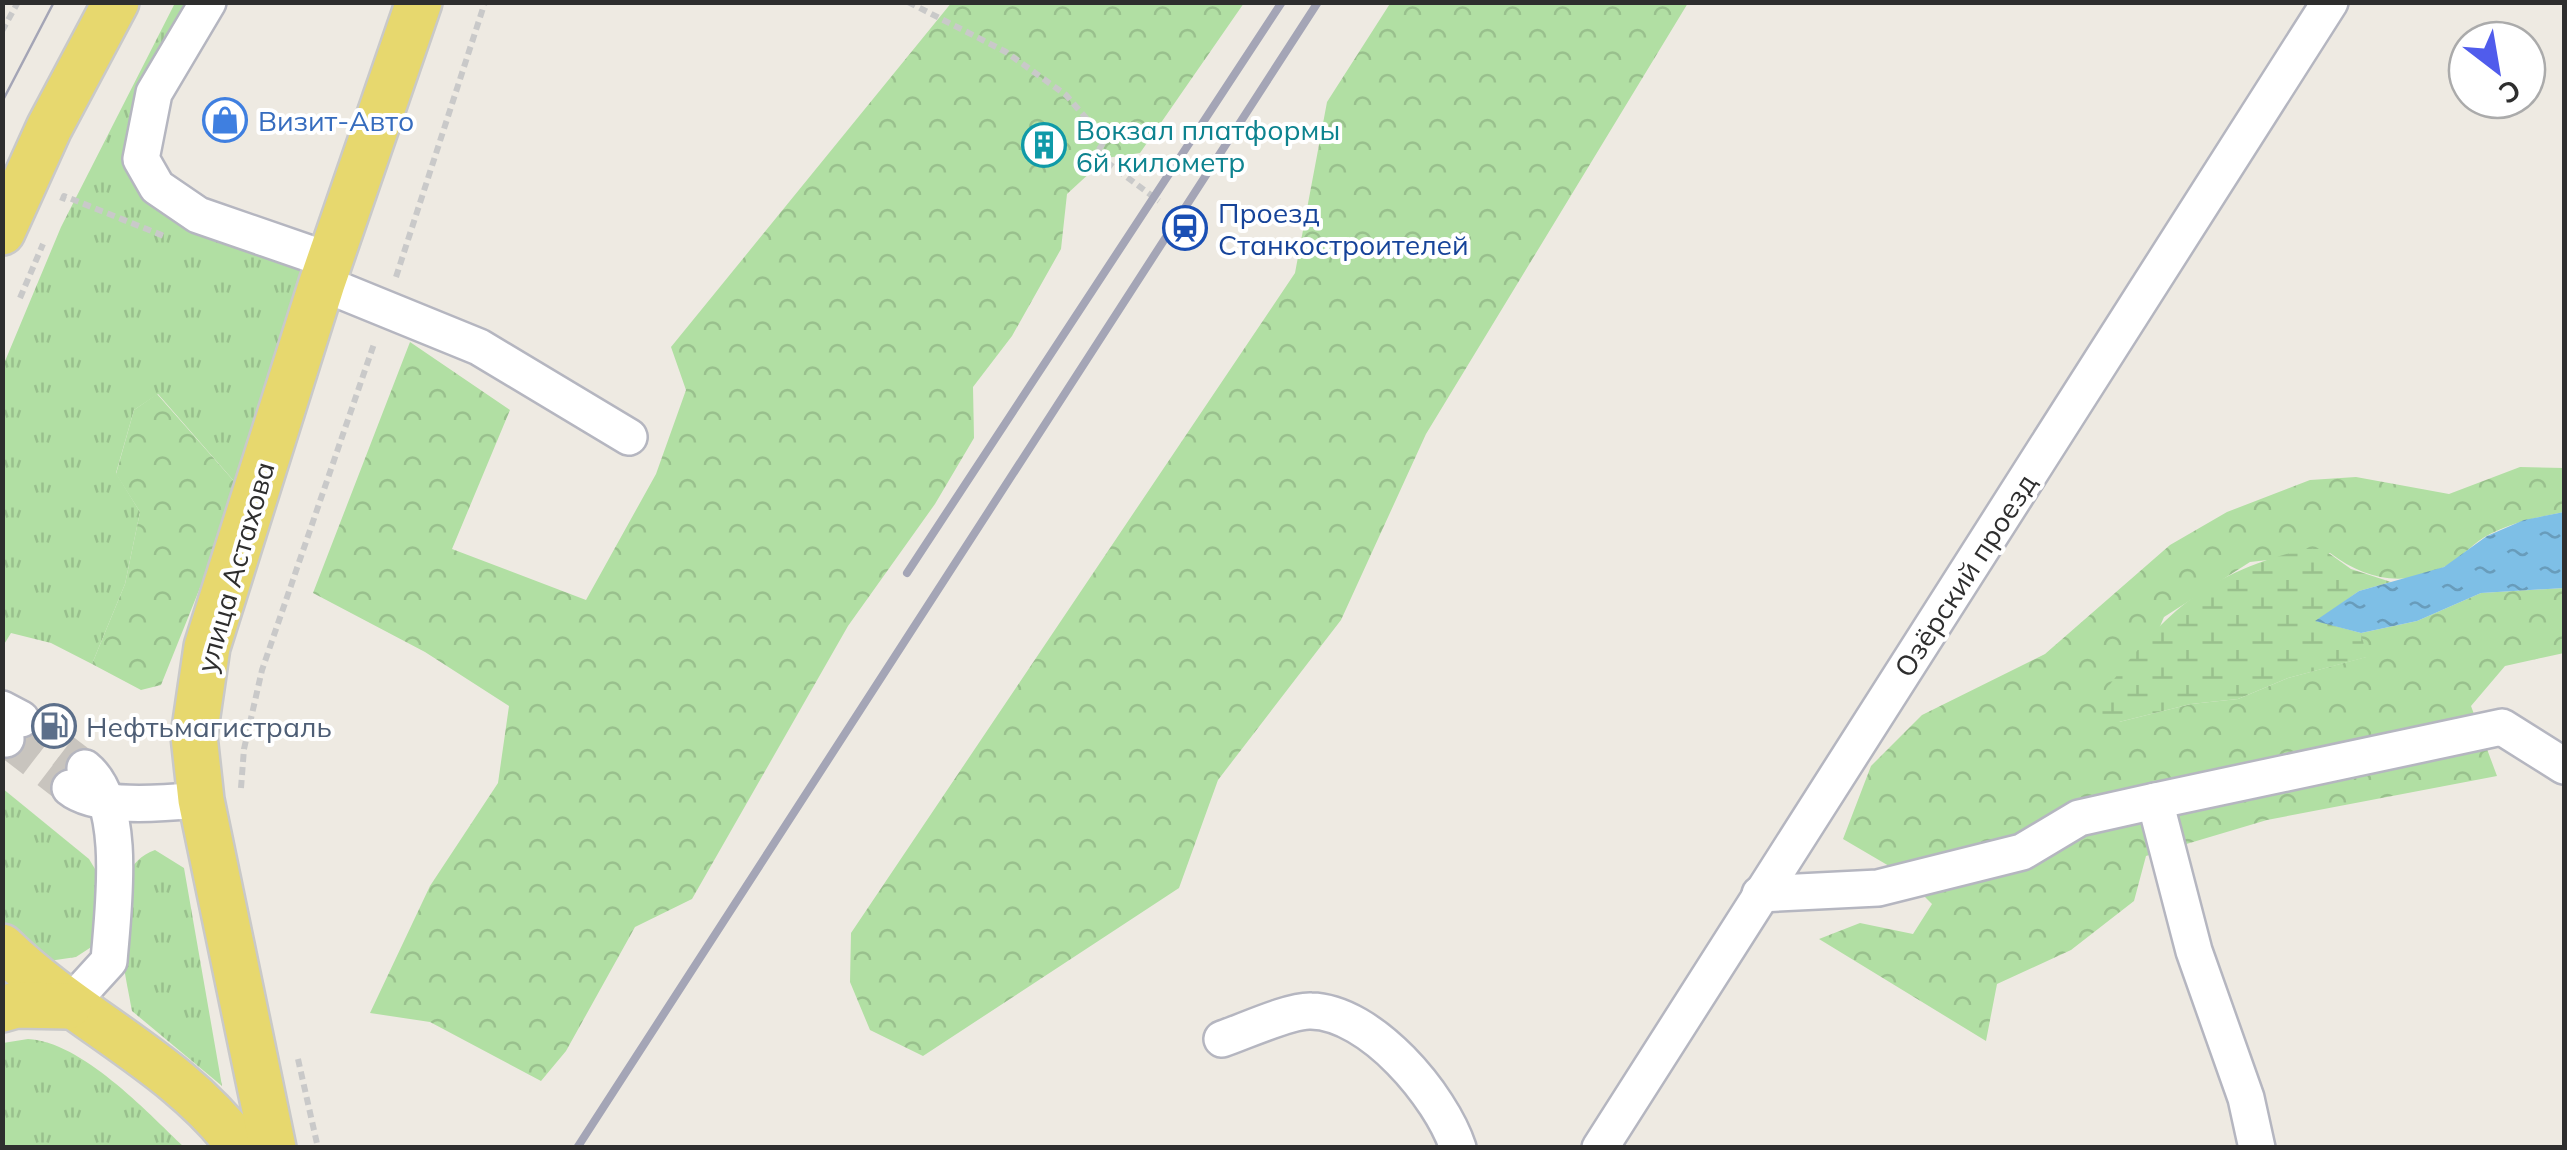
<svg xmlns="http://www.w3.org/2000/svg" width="2567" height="1150" font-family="Mulish,sans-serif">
<defs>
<pattern id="grass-tufts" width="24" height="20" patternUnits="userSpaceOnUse" patternTransform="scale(2.5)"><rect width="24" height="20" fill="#b1dfa3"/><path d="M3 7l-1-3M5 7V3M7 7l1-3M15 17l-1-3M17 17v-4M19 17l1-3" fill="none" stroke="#99c08d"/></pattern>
<pattern id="forest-crowns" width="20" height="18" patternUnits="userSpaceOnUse" patternTransform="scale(2.5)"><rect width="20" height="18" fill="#b1dfa3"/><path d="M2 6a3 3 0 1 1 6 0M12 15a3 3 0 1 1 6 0" fill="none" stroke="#99c08d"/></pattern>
<pattern id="wetland-marsh" width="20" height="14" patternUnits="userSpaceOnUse" patternTransform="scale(2.5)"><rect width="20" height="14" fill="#b1dfa3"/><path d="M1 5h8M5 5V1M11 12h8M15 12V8" fill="none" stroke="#99c08d"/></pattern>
<pattern id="water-ripples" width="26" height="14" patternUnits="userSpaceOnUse" patternTransform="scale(2.5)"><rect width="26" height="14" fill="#7ebfe6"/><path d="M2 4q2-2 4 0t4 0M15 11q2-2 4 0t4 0" fill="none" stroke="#689cbb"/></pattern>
</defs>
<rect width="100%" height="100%" fill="#eeeae2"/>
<g fill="url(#grass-tufts)">
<polygon points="175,3 197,3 129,121 128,153 139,187 176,223 301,271 301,308 240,488 158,394 134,410 116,473 140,512 125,584 92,664 51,643 11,633 3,646 3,366 61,227"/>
<polygon points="2,788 89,859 109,892 102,940 76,957 49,961 3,930"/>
<path d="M155,850L184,868L222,1086L132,1011C124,965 99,870 155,850Z"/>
<path d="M28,1039C82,1042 146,1111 184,1147H3V1043Z"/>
</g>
<g fill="url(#forest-crowns)">
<polygon points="952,2 1244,3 1140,153 1106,158 1067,194 1061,249 1012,336 973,387 974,438 935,504 848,626 692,899 635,927 566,1051 541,1081 430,1022 370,1013 430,886 498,783 509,706 425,652 313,593 410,342 510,410 452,549 586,600 656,474 686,390 671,347"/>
<polygon points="1391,2 1688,3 1426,434 1341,620 1218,780 1179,888 923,1056 870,1030 850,982 851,933 1295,273 1327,102"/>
<polygon points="157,394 240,488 161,685 141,690 92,664 125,584 140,512 116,474 134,410"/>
<path d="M2520,467L2564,468V512C2538,517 2514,522 2490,534C2474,542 2462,557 2446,566C2404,588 2366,580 2330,553L2250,562L2164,617L2119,722L2191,704L2238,699L2288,678L2366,657L2361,633L2417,621L2481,593L2564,588V653L2505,666L2471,706L2497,776L2267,820L2146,856L2134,901L2071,950L1997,984L1986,1041L1819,939L1860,923L1913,934L1932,904L1901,873L1843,839L1871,766L1922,715L2045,654L2170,545L2227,512L2310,480L2356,477L2449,494Z"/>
</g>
<path fill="url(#wetland-marsh)" d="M2306,549H2323L2351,569L2391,582L2359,591L2317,621L2361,633L2367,657L2288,678L2238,699L2191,704L2119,722L2102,715L2100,698C2161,616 2204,573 2306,549Z"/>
<polygon fill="url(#water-ripples)" points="2564,512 2564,588 2481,593 2417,621 2361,633 2315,621 2359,591 2444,567 2487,536 2524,520"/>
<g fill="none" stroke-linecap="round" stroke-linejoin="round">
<g stroke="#c8c4be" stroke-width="35" stroke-dasharray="35 18" stroke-linecap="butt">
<polyline points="21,719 85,768"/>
<polyline points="6,739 70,788"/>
</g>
<g stroke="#b5b6c0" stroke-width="40">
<g id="minor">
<polyline points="208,2 154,93 141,159 157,187 198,215 331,261"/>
<polyline points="322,283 479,347 629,437"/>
<polyline points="2,709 21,719"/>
<polyline points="2,736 6,739"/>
<path d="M70,788C97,810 166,803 201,800"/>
<polyline points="2155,801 2502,727 2564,766"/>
<polyline points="1760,894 1878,888 2022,852 2079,818 2155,801 2194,951 2246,1098 2257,1148"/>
<path d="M68,1006L109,961C113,909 128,803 85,768"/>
<path d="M1222,1039C1243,1032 1290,1010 1311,1011C1371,1012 1441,1096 1458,1148"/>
<polyline points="1600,1148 2330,2"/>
</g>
</g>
<g stroke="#c9c9c9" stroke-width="50">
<g id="major">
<polyline points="2,232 49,128 116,2"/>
<path d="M2,947C76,1020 179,1063 241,1148"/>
<polyline points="2,1009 16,1005 68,1006"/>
<polyline points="273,1148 201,800 194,736 207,647 322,283 419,2"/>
</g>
</g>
<g stroke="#c9c9c9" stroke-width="6" stroke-dasharray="8 5" stroke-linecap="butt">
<polyline points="908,2 1006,52 1066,95 1105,140 1096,154 1159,201"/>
<polyline points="2,31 18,2"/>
<polyline points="62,201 64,196 164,236"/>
<polyline points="396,277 485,2"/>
<polyline points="20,298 43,244"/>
<polyline points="241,788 244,749 262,670 375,341"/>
<polyline points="298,1059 318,1148"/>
</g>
<use href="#minor" stroke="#fff" stroke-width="35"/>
<use href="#major" stroke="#e7d86e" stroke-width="45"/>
<polyline stroke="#a4a5b6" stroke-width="2.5" points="2,102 54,2"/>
<g stroke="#a4a5b6" stroke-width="8">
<polyline points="907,573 1282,2"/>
<polyline points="577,1148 1318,2"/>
</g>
</g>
<defs>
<g id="shop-ring" transform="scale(2.25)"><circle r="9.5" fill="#fff" stroke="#3f7fe0" stroke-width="1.5"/><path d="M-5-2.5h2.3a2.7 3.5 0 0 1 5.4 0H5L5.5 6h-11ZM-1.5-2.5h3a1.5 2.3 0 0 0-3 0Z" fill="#3f7fe0"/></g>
<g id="building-ring" transform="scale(2.25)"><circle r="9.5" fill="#fff" stroke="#0f9aa8" stroke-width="1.5"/><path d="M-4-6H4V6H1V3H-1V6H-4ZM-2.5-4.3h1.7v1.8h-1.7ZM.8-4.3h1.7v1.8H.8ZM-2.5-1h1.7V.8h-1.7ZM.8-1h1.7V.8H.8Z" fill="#0f9aa8"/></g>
<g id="station-ring" transform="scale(2.25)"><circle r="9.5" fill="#fff" stroke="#1a4fb4" stroke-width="1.5"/><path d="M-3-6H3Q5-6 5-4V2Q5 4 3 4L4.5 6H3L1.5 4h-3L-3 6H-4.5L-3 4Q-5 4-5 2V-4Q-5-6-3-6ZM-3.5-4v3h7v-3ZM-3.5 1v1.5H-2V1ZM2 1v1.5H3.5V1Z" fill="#1a4fb4"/></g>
<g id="fuel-ring" transform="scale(2.25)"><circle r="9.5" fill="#fff" stroke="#5c6f8a" stroke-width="1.5"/><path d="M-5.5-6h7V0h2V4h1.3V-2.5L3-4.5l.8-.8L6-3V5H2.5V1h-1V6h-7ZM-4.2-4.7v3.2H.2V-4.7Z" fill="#5c6f8a"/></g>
</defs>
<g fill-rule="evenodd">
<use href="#shop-ring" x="225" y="120"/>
<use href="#building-ring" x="1044" y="145"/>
<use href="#station-ring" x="1185" y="228"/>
<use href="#fuel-ring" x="54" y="726"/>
</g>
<g text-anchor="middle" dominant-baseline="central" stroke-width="8" stroke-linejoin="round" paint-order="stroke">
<g font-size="28" fill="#366cbe" stroke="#fff" text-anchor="start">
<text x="258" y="120">Визит-Авто</text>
</g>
<g font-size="28" fill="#0d838f" stroke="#fff" text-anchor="start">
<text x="1076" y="129">Вокзал платформы<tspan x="1076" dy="32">6й километр</tspan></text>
</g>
<g font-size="28" fill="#164399" stroke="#fff" text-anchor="start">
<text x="1218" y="212">Проезд<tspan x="1218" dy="32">Станкостроителей</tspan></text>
</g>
<g font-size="28" fill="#2e2e2e" stroke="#fff">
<text transform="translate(235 567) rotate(-74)">улица Астахова</text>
<text transform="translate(1965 575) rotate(-57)">Озёрский проезд</text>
</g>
<g font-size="28" fill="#4e5e75" stroke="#fff" text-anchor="start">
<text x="86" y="726">Нефтьмагистраль</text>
</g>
</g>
<rect width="2567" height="1150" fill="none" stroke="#2e2e2e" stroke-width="10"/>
<g transform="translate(2497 70) rotate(149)"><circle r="48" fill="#ffffff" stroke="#ababab" stroke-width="2.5"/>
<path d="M0-8L18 38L0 25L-18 38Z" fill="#505cec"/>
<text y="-15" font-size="28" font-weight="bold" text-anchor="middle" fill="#2e2e2e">С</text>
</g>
</svg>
